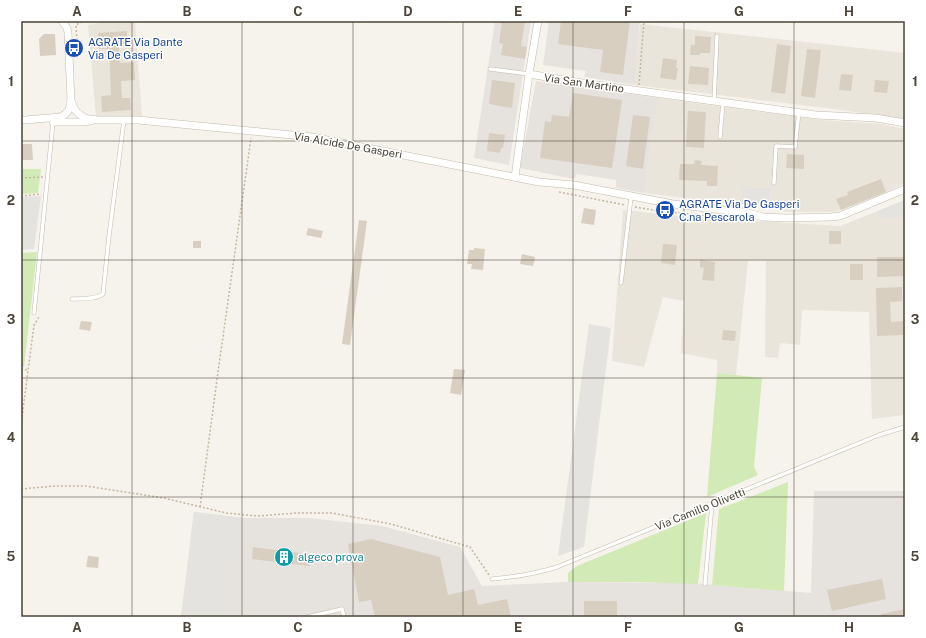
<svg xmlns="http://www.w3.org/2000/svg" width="926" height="638" font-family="'Public Sans',sans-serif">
<rect width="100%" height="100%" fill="#f6f3ec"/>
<g fill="#eae5da">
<polygon points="108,21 135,21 142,117 96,117 88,25"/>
<polygon points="640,24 905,53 905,119 834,109 635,85"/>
<polygon points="658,98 820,120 882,124 905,129 905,183 886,192 841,210 832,212 784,212 784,207 770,206 771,188 743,187 742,205 644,193"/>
<polygon points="905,200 905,415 872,419 869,312 802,310 800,345 780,343 778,358 765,357 766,261 748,261 736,375 717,373 717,360 681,353 684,301 663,297 644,367 612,361 623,210 690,217 840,226 878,211"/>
</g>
<g fill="#e6e2dd">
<polygon points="495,21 531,21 509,165 474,158"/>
<polygon points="549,21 640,21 635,85 584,77 586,71 543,65"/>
<polygon points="536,81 658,98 644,193 616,188 616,180 577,174 574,179 520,168"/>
<polygon points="814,491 905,491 905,617 181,617 194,512 243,518 309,518 382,526 460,547 482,586 568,582 692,583 811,593"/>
</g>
<g fill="#d2eab5">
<polygon points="21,169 41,169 38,193 21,194"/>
<polygon points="37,252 24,367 21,366 21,253"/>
<polygon points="717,373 762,378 754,467 758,475 707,497"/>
<polygon points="788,482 784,591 712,585 719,509"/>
<polygon points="706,513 698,584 639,582 568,582 568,573 577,566"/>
</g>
<g fill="#e5e3e0">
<polygon points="742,187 771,188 770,206 742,205"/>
<polygon points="41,196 34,249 21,250 21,197"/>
<polygon points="905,200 905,218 880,218 878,211"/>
<polygon points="589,324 611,328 584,547 558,556"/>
<polygon points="194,512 243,518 242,536 235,536 223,617 181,617"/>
</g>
<g fill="#d8cfc1">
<polygon points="502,21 525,21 521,46 527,47 525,59 501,55 503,44 499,43"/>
<polygon points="561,21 630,21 623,75 600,72 603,50 558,44"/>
<polygon points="127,31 127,46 119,46 120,63 134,62 135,80 121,81 122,98 130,98 131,110 102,112 101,96 111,95 109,49 99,49 98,33"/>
<polygon points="44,34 55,34 56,55 40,56 39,39"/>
<polygon points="695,36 711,37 710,53 700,53 700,55 690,55 691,45 695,45"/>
<polygon points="777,44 791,46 785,94 771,92"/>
<polygon points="807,49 821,50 815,98 801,96"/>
<polygon points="663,58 677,60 676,68 678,68 676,80 660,78"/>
<polygon points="690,66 709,68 708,85 688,84"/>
<polygon points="841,74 853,75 851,91 839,90"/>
<polygon points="492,80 515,83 512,108 489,104"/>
<polygon points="875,80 889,81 887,93 874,92"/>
<polygon points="573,93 622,100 612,168 540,158 545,121 551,122 552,115 569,117"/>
<polygon points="688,111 706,112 704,148 686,147"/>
<polygon points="633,115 650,117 643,169 626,166"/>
<polygon points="489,133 505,135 503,148 501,148 500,153 487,151"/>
<polygon points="21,144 32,144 33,160 21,160"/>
<polygon points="787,154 804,155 804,169 786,168"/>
<polygon points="695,160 702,161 701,165 718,166 717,186 707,186 707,181 679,180 680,164 694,164"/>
<polygon points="881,179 886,192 841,210 836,199 848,195 847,192"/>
<polygon points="584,208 596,210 594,225 581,223"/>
<polygon points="359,220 367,221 350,345 342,344"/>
<polygon points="308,228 323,231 321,238 306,235"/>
<rect x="829" y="231" width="12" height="13"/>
<rect x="193" y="241" width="8" height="7"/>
<polygon points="663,244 677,245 675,265 661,263"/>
<polygon points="474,248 485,249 483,270 471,269 472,264 467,264 469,250 474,250"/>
<polygon points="522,254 535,257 533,266 520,264"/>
<polygon points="877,257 905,257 905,276 877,277"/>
<polygon points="700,260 715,262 714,281 702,280 704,268 700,267"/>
<rect x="850" y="264" width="13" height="16"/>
<polygon points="902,287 902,301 890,302 891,322 903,321 903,335 877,336 876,288"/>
<polygon points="81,321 92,322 90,331 79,329"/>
<polygon points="723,330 736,331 735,341 722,340"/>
<polygon points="454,369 465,370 461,395 450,393"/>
<polygon points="371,539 440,557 448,595 474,589 478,605 507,599 511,617 375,617 371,600 359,602 348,544"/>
<polygon points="253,547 316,555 315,564 311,564 310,566 252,559"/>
<polygon points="88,556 99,557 98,568 86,567"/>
<polygon points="882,579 886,599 832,611 827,590"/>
<rect x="584" y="601" width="33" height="16"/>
<polygon points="905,609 905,617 882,617 881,614"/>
</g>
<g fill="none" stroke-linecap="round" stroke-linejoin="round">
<g stroke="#c2bbae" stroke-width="4.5">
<g id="service">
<polyline points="490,69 529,74"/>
<polyline points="714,101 717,36"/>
<polyline points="720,137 723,102"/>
<polyline points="774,183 776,146 795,147 799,112"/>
<polyline points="621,283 631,197"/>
<path d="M72,299C82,298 95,300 103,294L109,236L124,120"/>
<polyline points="34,313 53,122"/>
<path d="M492,579C515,577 535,574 557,567L879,435L905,427"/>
<polyline points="705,584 712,504"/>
<polyline points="307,617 342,609 344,617"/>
</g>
</g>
<g stroke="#c2bbae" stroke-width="8">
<g id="minor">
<polyline points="529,74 582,83 816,115 876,118 905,123"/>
<polyline points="71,101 75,110 78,113 83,117 89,119 98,120 138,120 312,137 539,182 574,185 673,204 748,213 763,217 786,218 831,217 840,216 905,189"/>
<path d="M25,120L60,117C68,114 70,109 71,101L68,32L67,28L62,21"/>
<polyline points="53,122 81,122 91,121"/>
<polyline points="515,177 529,74 538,21"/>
</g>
</g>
<g stroke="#c4b79f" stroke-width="1.5" stroke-dasharray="2 2" stroke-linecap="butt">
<polyline points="77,44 76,25 83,21"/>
<polyline points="639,85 644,21"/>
<polyline points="21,178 43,177"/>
<polyline points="559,192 625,205"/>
<polyline points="21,196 41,194"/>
<polyline points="635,207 659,211 709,216"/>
<polyline points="21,369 28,370"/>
<polyline points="21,425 34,325 38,319 39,316"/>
<polyline points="21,489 55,486 86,486 164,498 226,513 258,516 297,513 332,513 391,524 470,547 489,575"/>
<polyline points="200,507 218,372 251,138"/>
</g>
<use href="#service" stroke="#fff" stroke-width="3.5"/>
<use href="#minor" stroke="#fff" stroke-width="7"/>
</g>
<path fill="none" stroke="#4b4439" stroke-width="1" stroke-opacity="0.55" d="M132,21V617M242,21V617M353,21V617M463,21V617M573,21V617M684,21V617M794,21V617M21,141H905M21,260H905M21,378H905M21,497H905"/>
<defs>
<g id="bus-disc" transform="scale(1)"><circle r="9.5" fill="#1a4fb4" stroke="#fff"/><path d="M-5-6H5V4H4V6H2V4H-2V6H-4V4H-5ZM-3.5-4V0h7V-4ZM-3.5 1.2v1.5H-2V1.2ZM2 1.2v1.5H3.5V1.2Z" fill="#fff"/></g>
<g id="building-disc" transform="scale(1)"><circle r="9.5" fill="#0f9aa8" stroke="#fff"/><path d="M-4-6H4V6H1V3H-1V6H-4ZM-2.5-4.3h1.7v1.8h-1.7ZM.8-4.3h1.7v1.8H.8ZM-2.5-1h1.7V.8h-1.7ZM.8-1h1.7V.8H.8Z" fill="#fff"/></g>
</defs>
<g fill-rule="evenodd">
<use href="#bus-disc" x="74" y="48"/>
<use href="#bus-disc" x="665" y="210"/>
<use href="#building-disc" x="284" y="557"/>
</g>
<g text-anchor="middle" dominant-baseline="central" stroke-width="3" stroke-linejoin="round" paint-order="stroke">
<g font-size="11" fill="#164399" stroke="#fff" text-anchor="start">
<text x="88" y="42">AGRATE Via Dante<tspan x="88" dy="13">Via De Gasperi</tspan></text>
<text x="679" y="204">AGRATE Via De Gasperi<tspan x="679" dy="13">C.na Pescarola</tspan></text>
</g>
<g font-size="11" fill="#4b4439" stroke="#fff">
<text transform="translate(584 83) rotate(8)">Via San Martino</text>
<text transform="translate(348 145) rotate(10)">Via Alcide De Gasperi</text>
<text transform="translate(700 509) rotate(-22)">Via Camillo Olivetti</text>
</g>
<g font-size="11" fill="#0d838f" stroke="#fff" text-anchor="start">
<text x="298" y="557">algeco prova</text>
</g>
</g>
<rect width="926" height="638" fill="none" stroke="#ffffff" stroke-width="44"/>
<rect x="22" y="22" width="882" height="594" fill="none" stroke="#4b4439" stroke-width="1.5"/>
<g font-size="13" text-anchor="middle" font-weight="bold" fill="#4b4439">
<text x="77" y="16">A</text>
<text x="187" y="16">B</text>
<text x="298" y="16">C</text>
<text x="408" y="16">D</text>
<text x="518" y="16">E</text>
<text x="628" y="16">F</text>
<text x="739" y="16">G</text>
<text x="849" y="16">H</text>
<text x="11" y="86">1</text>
<text x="915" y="86">1</text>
<text x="11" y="205">2</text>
<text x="915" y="205">2</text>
<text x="11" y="324">3</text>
<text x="915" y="324">3</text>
<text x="11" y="442">4</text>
<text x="915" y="442">4</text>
<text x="11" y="561">5</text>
<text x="915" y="561">5</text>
<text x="77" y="632">A</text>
<text x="187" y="632">B</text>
<text x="298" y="632">C</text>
<text x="408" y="632">D</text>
<text x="518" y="632">E</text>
<text x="628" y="632">F</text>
<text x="739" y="632">G</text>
<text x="849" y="632">H</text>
</g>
</svg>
